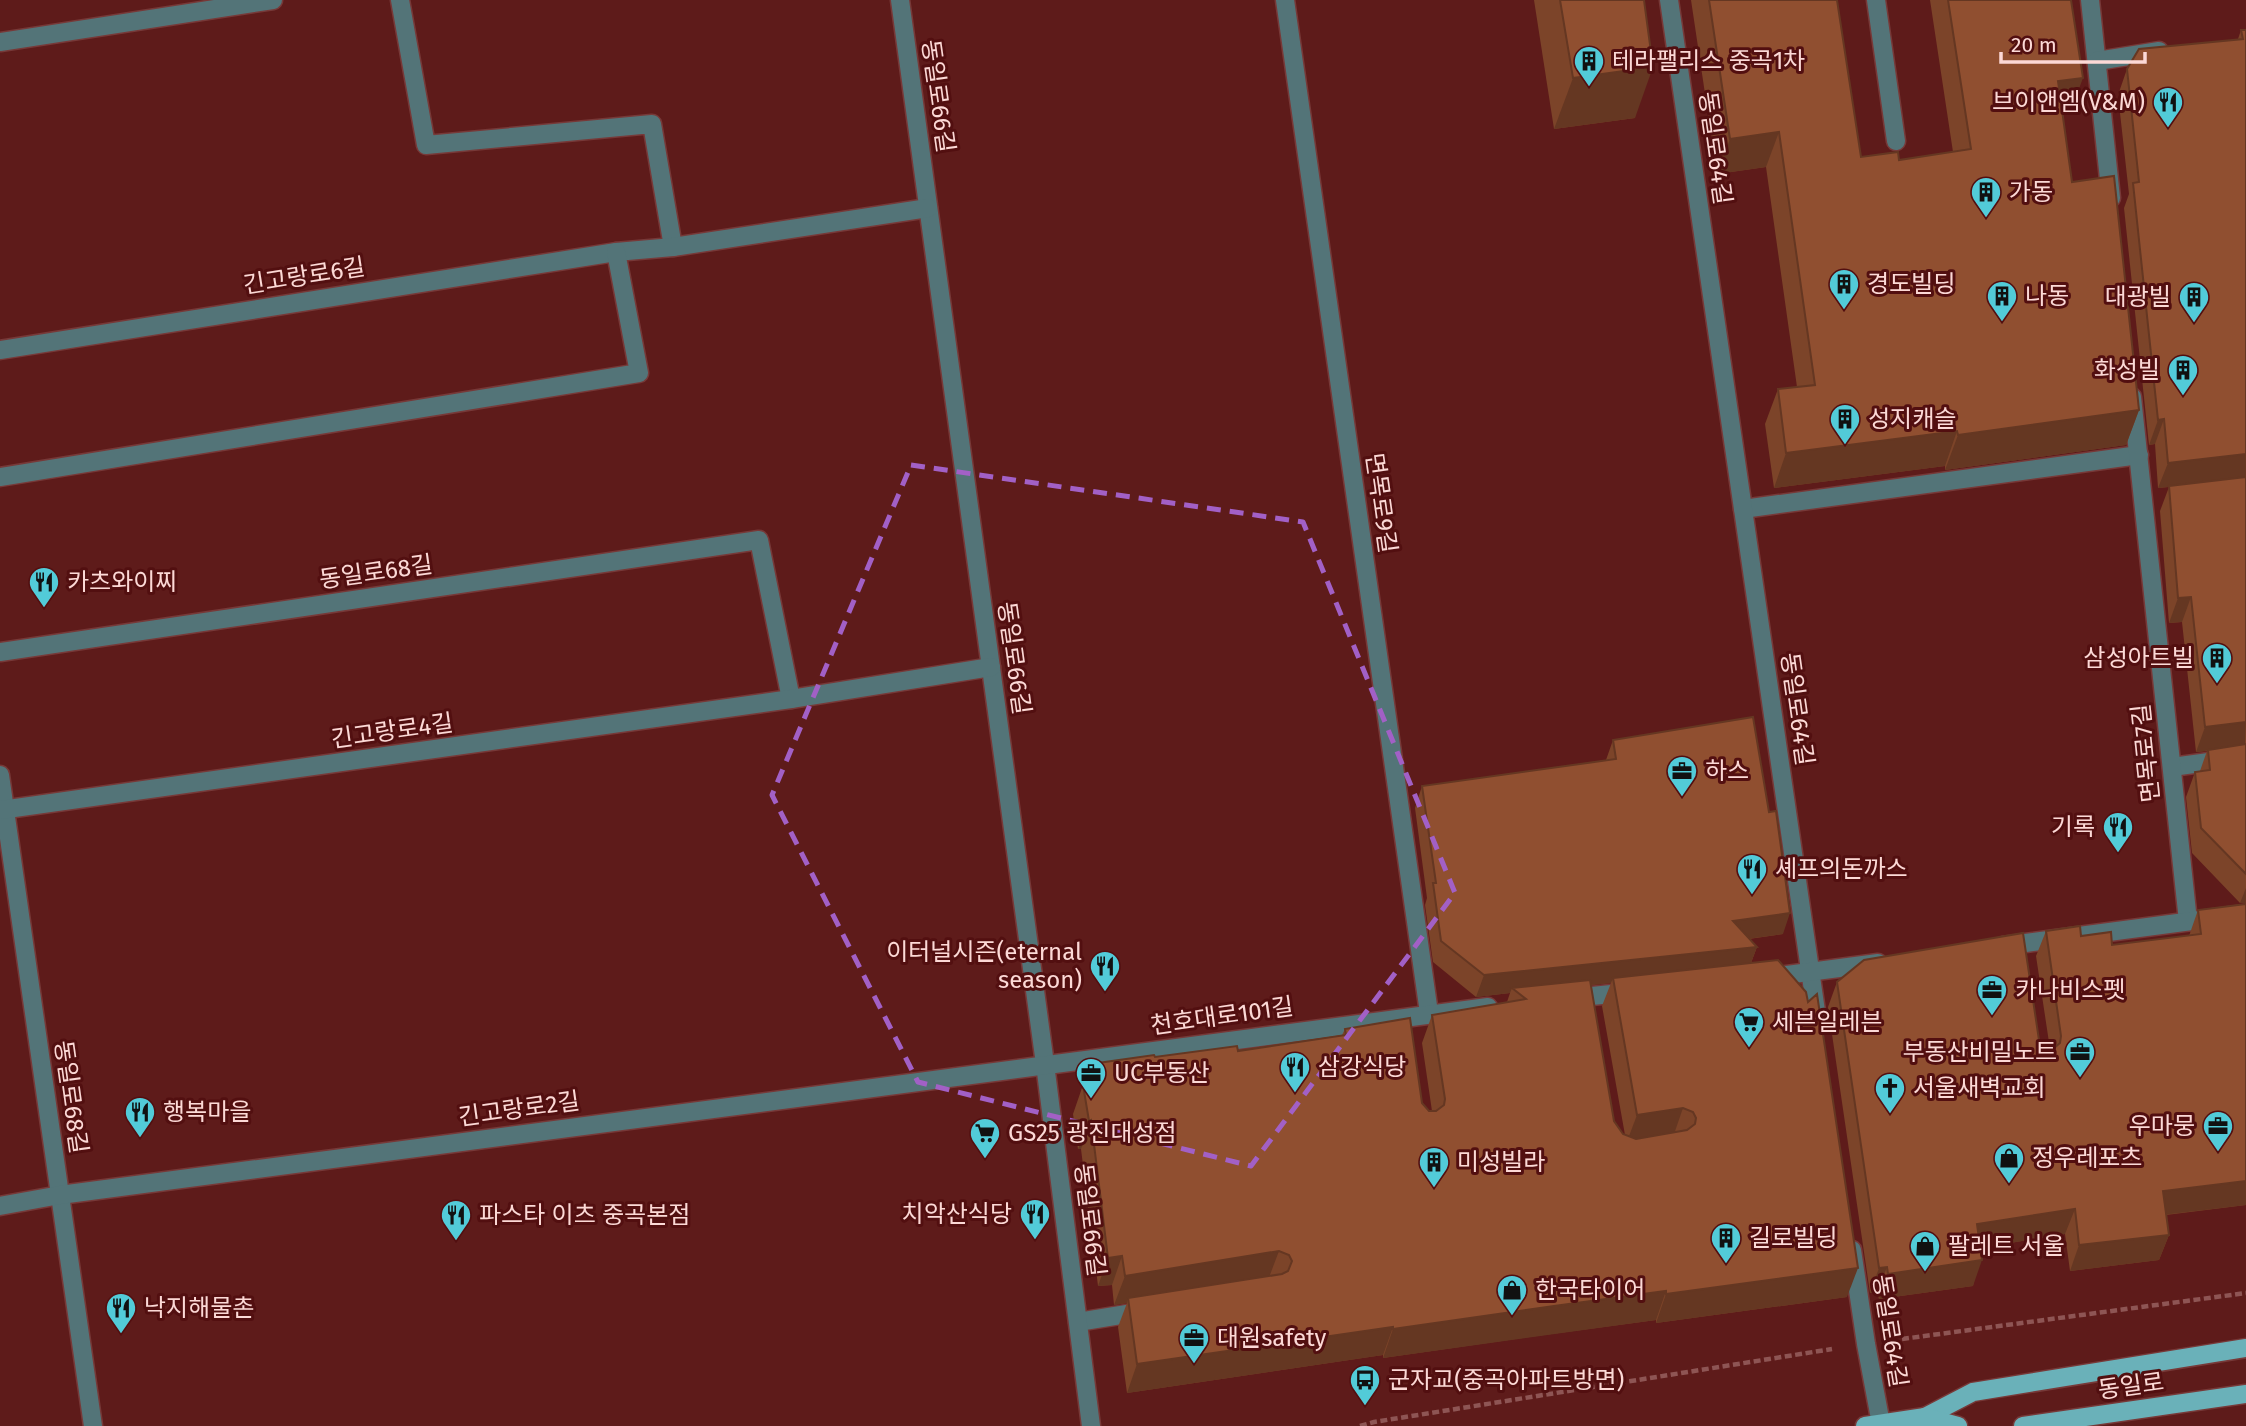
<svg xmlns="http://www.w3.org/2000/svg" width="2246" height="1426" font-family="'Fira Sans','Noto Sans KR',sans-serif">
<rect width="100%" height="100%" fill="#5e1b1a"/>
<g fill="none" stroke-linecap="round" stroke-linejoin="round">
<g stroke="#773938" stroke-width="21">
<g id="lane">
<polyline points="1876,0 1896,141"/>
<polyline points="1743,509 2139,455"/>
<polyline points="2172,767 2246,757"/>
<polyline points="1078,1322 1145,1311"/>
</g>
</g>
<g stroke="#773938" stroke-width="21">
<g id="street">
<polyline points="400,0 426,145 652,124 673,247"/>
<polyline points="900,0 1045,1064 1091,1426"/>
<polyline points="1285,0 1429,1013"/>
<polyline points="1669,0 1817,1018"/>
<polyline points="2090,0 2111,198"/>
<polyline points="0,42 273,0"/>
<polyline points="2097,61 2159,51"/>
<polyline points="0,350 616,252 673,247 928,208"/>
<polyline points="2132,397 2188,921"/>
<polyline points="0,477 639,373 616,252"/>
<polyline points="0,652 759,540 791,699"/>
<polyline points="0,775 93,1426"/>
<polyline points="0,810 791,699 991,667"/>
<polyline points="2003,946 2246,914"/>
<polyline points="1770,977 1878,963"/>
<polyline points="1572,998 1631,992"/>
<polyline points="0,1206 60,1195 1488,1007"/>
<polyline points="1852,1250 1866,1344 1881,1424"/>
</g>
</g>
<g stroke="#773938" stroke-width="21">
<g id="primary">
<polyline points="1925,1417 1973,1392 2246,1348"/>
<polyline points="1865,1426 1925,1417 1958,1426"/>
<polyline points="2023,1426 2246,1394"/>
</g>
</g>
<g stroke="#8e5554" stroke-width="4.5" stroke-dasharray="7 3.5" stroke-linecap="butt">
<polyline points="1902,1339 2246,1293"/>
<polyline points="1360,1426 1374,1422 1832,1349"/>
</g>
<use href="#lane" stroke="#537478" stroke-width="18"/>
<use href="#street" stroke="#537478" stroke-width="18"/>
<use href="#primary" stroke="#6ab1b9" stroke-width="18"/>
</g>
<g fill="#7c4429" fill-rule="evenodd">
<polygon points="1534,0 1644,0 1635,118 1554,129"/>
<polygon points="1691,0 1837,0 1861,157 1899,160 1953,152 1930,0 2071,0 2070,113 2062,114 2072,182 2139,410 2126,445 1945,470 1945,466 1774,488 1765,424 1778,389 1797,387 1766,167 1717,174"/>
<polygon points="2241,30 2246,30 2246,903 2240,903 2192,853 2186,797 2195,772 2200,771 2207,751 2196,752 2182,622 2169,623 2160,511 2169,487 2158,488 2155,444 2149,445 2124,208 2129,194 2118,95 2127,69 2238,39"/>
<path d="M1613,740L1783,934L1749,939L1757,947L1751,963L1847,1297L1656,1323V1320L1544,1335L1383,1358V1355L1127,1393L1118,1327L1127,1303L1114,1305L1112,1285L1098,1286L1081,1149H1078L1073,1114L1083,1085L1155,1057L1238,1051L1342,1035L1345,1029L1422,1103L1429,1111H1432L1422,1043L1432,1015L1507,1002L1510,993L1476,997L1433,962L1425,905L1427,898L1415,808L1422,786L1606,760ZM1611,983L1602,1006L1625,1135L1623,1134L1614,1121L1591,985Z"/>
<polygon points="2246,904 2246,1205 2166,1215 2169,1235 2159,1260 2070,1271 2065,1234 1980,1248 1973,1286 1879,1299 1877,1292 1870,1293 1828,1007 1837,982 2039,1040 2045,1048 2050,1049 2036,956 2046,931 2081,936 2112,945 2189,936 2198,910"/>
</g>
<g fill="#653722">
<polygon points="1653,67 1635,118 1554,129 1573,78"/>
<polygon points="2083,78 2070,113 2045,116 2058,81"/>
<polygon points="1779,132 1766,167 1717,174 1730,139"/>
<polygon points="2139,410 2126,445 1945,470 1958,435"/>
<polygon points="2164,419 2155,444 2149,445 2158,420"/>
<polygon points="1957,431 1945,466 1774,488 1786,453"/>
<polygon points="2246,454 2246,475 2245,479 2158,488 2168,463"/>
<polygon points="2191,597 2182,622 2169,623 2178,598"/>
<polygon points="2246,722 2245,746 2196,752 2205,727"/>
<polygon points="2246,888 2246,903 2240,903"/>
<polygon points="1790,913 1783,934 1725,942 1733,921"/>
<polygon points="1757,947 1749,968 1613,978 1611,983 1517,992 1512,988 1510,993 1476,997 1484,975"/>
<polygon points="1683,1108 1673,1137 1626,1144 1637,1115"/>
<polygon points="1091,1120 1081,1149 1078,1149 1089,1121"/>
<polygon points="2246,1181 2246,1205 2154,1216 2163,1191"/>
<polygon points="2075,1209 2065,1234 1968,1250 1977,1224"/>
<polygon points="2169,1235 2159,1260 2070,1271 2079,1245"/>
<polygon points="1279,1251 1268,1280 1128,1298 1127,1303 1114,1305 1125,1276"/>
<polygon points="1122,1256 1112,1285 1098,1286 1108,1258"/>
<polygon points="1982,1260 1973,1286 1879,1299 1888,1274"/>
<polygon points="1887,1267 1877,1292 1870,1293 1879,1268"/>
<polygon points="1858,1268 1847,1297 1656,1323 1666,1294"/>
<polygon points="1666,1291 1656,1320 1383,1358 1393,1329"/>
<polygon points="1393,1327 1383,1355 1127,1393 1137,1364"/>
</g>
<g fill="#904f30" stroke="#653722" stroke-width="2">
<polygon points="1560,0 1644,0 1653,67 1573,78"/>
<polygon points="1709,0 1837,0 1861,157 1898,152 1899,160 1971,149 1948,0 2071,0 2083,78 2058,81 2072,182 2114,176 2139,410 1958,435 1957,431 1786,453 1778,389 1815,385 1779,132 1730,139"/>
<polygon points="2241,30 2246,30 2246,454 2168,463 2164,419 2158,420 2133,183 2139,182 2127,69 2139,49 2243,39"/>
<polygon points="2246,477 2246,722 2205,727 2191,597 2178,598 2169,486"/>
<polygon points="1753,717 1769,812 1776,811 1790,913 1733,921 1757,947 1484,975 1441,941 1433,883 1436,883 1422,786 1616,759 1613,740"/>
<polygon points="2246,744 2246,874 2201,828 2195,772 2210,770 2208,750"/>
<polygon points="2246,904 2246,1181 2163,1191 2169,1235 2079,1245 2075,1209 1977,1224 1982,1260 1888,1274 1887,1267 1879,1268 1837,982 1864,960 2023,933 2039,1040 2045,1048 2053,1049 2060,1043 2061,1036 2046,931 2080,926 2081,936 2111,932 2112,945 2201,934 2198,910"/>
<polygon points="1778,960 1806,992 1808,1002 1817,994 1858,1268 1666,1294 1666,1291 1554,1306 1393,1329 1393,1327 1137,1364 1128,1298 1282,1274 1288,1271 1292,1261 1289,1255 1279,1251 1125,1276 1122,1256 1108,1258 1091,1120 1089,1121 1083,1085 1098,1063 1154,1055 1155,1057 1237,1046 1238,1051 1346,1035 1345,1029 1410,1018 1422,1103 1429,1111 1436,1111 1444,1105 1445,1099 1432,1015 1526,999 1512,988 1590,980 1614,1121 1623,1134 1636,1139 1687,1130 1695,1124 1696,1118 1693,1112 1683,1108 1637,1115 1613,978"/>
</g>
<path fill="none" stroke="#a260c6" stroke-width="5" stroke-dasharray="14 9" stroke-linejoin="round" d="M911,465L1303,522L1455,893L1251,1166L918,1082L772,795Z"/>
<defs>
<g id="building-pin" transform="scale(1.575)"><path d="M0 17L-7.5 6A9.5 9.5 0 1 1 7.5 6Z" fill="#52cbd8" stroke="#520f10"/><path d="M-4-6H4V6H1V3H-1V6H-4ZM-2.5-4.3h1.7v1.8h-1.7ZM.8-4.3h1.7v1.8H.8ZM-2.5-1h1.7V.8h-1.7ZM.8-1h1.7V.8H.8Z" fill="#111"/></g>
<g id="restaurant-pin" transform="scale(1.575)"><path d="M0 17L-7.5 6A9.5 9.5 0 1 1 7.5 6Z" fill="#52cbd8" stroke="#520f10"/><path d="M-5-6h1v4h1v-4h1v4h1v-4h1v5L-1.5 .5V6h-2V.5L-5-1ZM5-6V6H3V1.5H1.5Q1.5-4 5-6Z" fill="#111"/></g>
<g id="office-pin" transform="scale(1.575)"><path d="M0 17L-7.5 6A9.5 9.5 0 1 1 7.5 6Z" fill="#52cbd8" stroke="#520f10"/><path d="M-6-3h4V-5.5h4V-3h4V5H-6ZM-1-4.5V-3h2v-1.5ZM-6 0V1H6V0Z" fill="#111"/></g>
<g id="supermarket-pin" transform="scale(1.575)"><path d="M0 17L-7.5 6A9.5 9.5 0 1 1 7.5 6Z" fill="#52cbd8" stroke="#520f10"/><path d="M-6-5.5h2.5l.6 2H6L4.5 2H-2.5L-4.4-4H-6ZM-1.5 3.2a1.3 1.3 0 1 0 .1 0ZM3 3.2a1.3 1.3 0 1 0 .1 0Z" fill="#111"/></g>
<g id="church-pin" transform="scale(1.575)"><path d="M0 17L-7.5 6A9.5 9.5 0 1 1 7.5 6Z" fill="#52cbd8" stroke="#520f10"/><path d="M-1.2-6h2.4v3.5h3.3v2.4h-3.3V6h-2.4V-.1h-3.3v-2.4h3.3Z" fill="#111"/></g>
<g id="shop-pin" transform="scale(1.575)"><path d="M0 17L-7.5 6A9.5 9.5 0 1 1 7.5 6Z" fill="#52cbd8" stroke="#520f10"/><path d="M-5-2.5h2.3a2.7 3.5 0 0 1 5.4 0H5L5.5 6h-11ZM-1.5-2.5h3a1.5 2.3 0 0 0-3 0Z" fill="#111"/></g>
<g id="bus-pin" transform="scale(1.575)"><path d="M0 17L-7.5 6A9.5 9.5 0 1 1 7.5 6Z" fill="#52cbd8" stroke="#520f10"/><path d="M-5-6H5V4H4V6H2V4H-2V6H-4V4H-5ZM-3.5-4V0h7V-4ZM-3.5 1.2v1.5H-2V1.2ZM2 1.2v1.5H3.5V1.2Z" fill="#111"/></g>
</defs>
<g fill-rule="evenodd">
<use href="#building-pin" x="1589" y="61"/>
<use href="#restaurant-pin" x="2168" y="102"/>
<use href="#building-pin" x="1986" y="192"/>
<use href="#building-pin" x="1844" y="284"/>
<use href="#building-pin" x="2002" y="296"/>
<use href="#building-pin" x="2194" y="297"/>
<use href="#building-pin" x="2183" y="370"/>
<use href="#building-pin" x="1845" y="419"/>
<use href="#restaurant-pin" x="44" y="582"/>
<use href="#building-pin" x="2217" y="658"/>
<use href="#office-pin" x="1682" y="771"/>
<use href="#restaurant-pin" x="2118" y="827"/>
<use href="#restaurant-pin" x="1752" y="869"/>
<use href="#restaurant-pin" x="1105" y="966"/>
<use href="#office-pin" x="1992" y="990"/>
<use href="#supermarket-pin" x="1749" y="1022"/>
<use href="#office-pin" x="2080" y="1052"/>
<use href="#restaurant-pin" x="1295" y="1067"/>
<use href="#office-pin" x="1091" y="1073"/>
<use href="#church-pin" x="1890" y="1088"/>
<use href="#restaurant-pin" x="140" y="1112"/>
<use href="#office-pin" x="2218" y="1126"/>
<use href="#supermarket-pin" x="985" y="1133"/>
<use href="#shop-pin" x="2009" y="1158"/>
<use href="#building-pin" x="1434" y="1162"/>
<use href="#restaurant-pin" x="1035" y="1214"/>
<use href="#restaurant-pin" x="456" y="1215"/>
<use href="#building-pin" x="1726" y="1238"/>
<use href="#shop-pin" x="1925" y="1246"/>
<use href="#shop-pin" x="1512" y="1290"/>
<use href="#restaurant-pin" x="121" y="1308"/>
<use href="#office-pin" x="1194" y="1338"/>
<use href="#bus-pin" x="1365" y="1380"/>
</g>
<g text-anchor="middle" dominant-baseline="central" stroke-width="6" stroke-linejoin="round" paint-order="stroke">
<g font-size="24" fill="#fcd9d6" stroke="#520f10" text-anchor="start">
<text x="1612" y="61">테라팰리스 중곡1차</text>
<text x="2145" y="102" text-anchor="end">브이앤엠(V&amp;M)</text>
<text x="2009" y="192">가동</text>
<text x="1867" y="284">경도빌딩</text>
<text x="2025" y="296">나동</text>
<text x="2171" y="297" text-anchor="end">대광빌</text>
<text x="2160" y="370" text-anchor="end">화성빌</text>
<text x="1868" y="419">성지캐슬</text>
<text x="67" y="582">카츠와이찌</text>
<text x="2194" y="658" text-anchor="end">삼성아트빌</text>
<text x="1705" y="771">하스</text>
<text x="2095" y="827" text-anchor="end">기록</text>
<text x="1775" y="869">셰프의돈까스</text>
<text x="1082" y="952" text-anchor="end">이터널시즌(eternal<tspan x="1082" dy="28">season)</tspan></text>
<text x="2015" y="990">카나비스펫</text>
<text x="1772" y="1022">세븐일레븐</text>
<text x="2057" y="1052" text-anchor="end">부동산비밀노트</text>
<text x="1318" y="1067">삼강식당</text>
<text x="1114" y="1073">UC부동산</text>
<text x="1913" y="1088">서울새벽교회</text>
<text x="163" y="1112">행복마을</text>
<text x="2195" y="1126" text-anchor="end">우마뭉</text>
<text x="1008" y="1133">GS25 광진대성점</text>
<text x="2032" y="1158">정우레포츠</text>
<text x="1457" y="1162">미성빌라</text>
<text x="1012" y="1214" text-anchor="end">치악산식당</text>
<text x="479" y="1215">파스타 이츠 중곡본점</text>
<text x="1749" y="1238">길로빌딩</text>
<text x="1948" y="1246">팔레트 서울</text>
<text x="1535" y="1290">한국타이어</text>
<text x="144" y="1308">낙지해물촌</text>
<text x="1217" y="1338">대원safety</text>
<text x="1388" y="1380">군자교(중곡아파트방면)</text>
</g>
<g font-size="24" fill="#fcd9d6" stroke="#520f10">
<text transform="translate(938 96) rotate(82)">동일로66길</text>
<text transform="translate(1715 148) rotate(82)">동일로64길</text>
<text transform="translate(304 276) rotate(-9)">긴고랑로6길</text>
<text transform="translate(1381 503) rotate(82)">면목로9길</text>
<text transform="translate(376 572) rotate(-8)">동일로68길</text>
<text transform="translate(1014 658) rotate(82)">동일로66길</text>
<text transform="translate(1797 709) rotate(82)">동일로64길</text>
<text transform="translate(392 731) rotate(-8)">긴고랑로4길</text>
<text transform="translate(2146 753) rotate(-96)">면목로7길</text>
<text transform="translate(1222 1016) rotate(-8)">천호대로101길</text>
<text transform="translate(71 1097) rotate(82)">동일로68길</text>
<text transform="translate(519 1109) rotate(-8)">긴고랑로2길</text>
<text transform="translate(1090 1220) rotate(83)">동일로66길</text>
<text transform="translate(1890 1331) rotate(81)">동일로64길</text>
<text transform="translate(2131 1386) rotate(-8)">동일로</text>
</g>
</g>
<path d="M2001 52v10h144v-10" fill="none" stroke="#fcd9d6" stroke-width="3.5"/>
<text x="2011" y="52" font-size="21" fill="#fcd9d6" stroke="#520f10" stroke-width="5" paint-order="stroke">20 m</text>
</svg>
